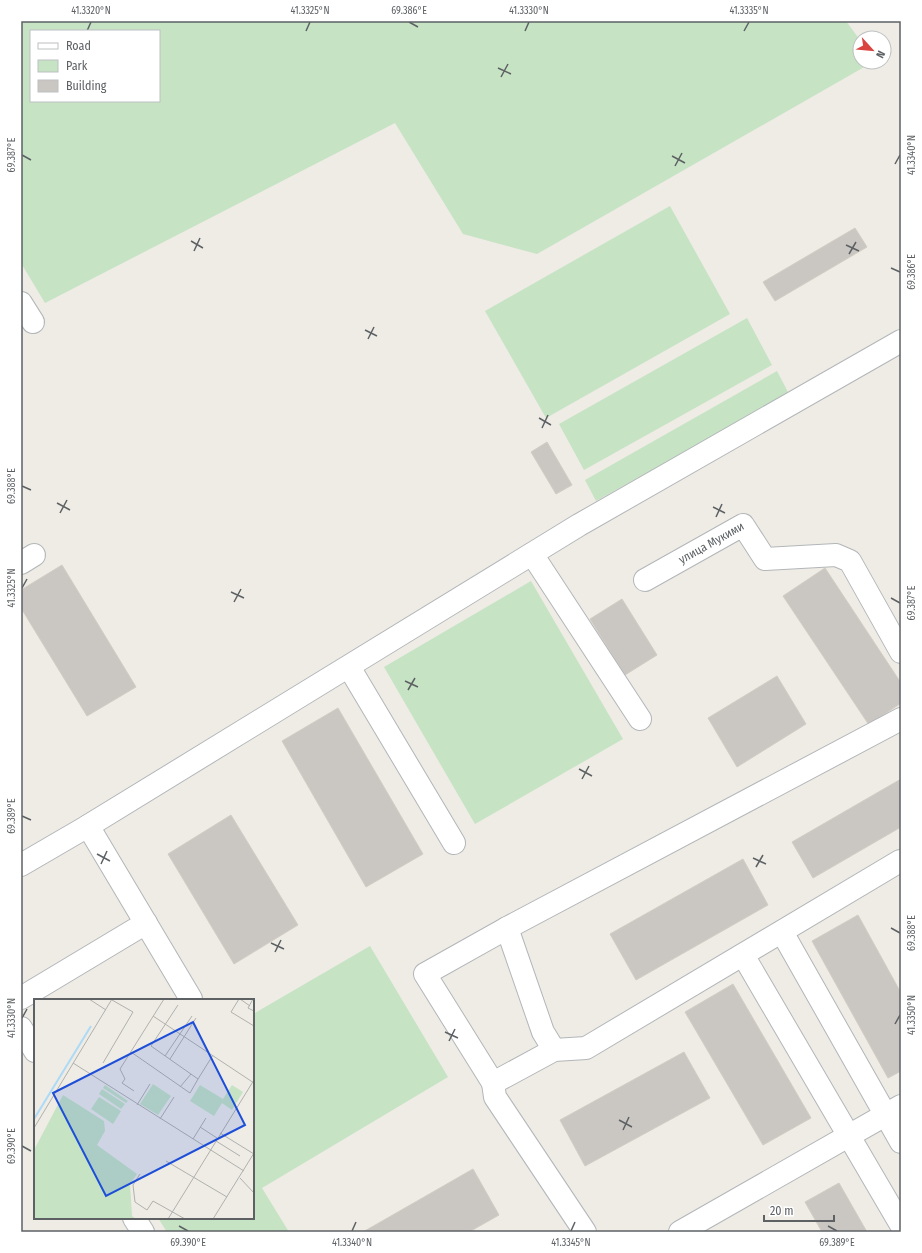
<svg xmlns="http://www.w3.org/2000/svg" width="922" height="1253" font-family="'Fira Sans Condensed',sans-serif">
<rect width="100%" height="100%" fill="#eeece5"/>
<g fill="#c6e3c4" fill-rule="evenodd">
<path d="M21,21H846L860,40V62H873L537,254L463,234L395,123L45,303L21,263ZM31,31H159V101H31Z"/>
<polygon points="670,206 730,314 546,418 485,311"/>
<polygon points="747,318 772,365 584,470 559,424"/>
<polygon points="777,371 789,394 596,501 585,480"/>
<polygon points="531,581 623,739 475,824 384,667"/>
<polygon points="370,946 448,1077 262,1188 289,1232 167,1232 158,1218 253,1218 253,1014"/>
</g>
<g fill="#cac7c2" stroke="#d2cdc4">
<polygon points="855,228 867,247 775,301 763,282"/>
<polygon points="547,442 572,485 556,494 531,452"/>
<polygon points="62,565 136,687 87,716 21,608 21,590"/>
<polygon points="825,568 901,683 901,703 869,725 783,596"/>
<polygon points="622,599 657,655 625,675 590,619"/>
<polygon points="777,676 806,724 737,767 708,718"/>
<polygon points="338,708 423,854 366,887 282,741"/>
<polygon points="901,779 901,827 813,878 792,842"/>
<polygon points="231,815 298,925 234,964 168,854"/>
<polygon points="743,859 768,905 636,980 610,934"/>
<polygon points="858,915 901,993 901,1071 888,1078 812,941"/>
<polygon points="733,984 811,1118 763,1145 685,1012"/>
<polygon points="684,1052 710,1098 585,1166 560,1120"/>
<polygon points="473,1169 499,1215 469,1232 363,1232"/>
<polygon points="839,1183 867,1232 822,1232 805,1202"/>
</g>
<g fill="none" stroke-linecap="round" stroke-linejoin="round">
<g stroke="#b3b6b9" stroke-width="24">
<g id="minor">
<polyline points="21,303 33,322"/>
<polyline points="532,554 640,719"/>
<polyline points="21,563 34,555"/>
<path id="s1" d="M645,580L743,525L765,559L836,555L850,561L901,652"/>
<polyline points="349,667 454,843"/>
<polyline points="901,719 507,928 425,974 493,1083 554,1050 586,1048 900,861 901,863"/>
<polyline points="88,826 191,999"/>
<polyline points="21,865 88,826 579,525 901,341"/>
<polyline points="507,928 543,1032 554,1050"/>
<polyline points="782,932 901,1142"/>
<polyline points="743,955 901,1225"/>
<polyline points="21,998 146,923"/>
<polyline points="21,1028 35,1051"/>
<polyline points="493,1083 495,1097 585,1232"/>
<polyline points="134,1218 143,1232"/>
<polyline points="680,1232 901,1106"/>
</g>
</g>
<use href="#minor" stroke="#fff" stroke-width="22"/>
</g>
<path fill="none" stroke="#5d6164" stroke-width="1.5" d="M409,22L418,27M87,31L91,22M306,31L310,22M525,31L529,22M744,31L749,22M498,68L511,74M501,77L508,64M22,155L31,160M672,156L685,163M895,164L900,155M675,166L682,153M191,241L203,248M846,245L859,251M194,251L200,238M849,254L856,242M891,268L900,272M365,330L377,336M368,339L374,327M539,418L551,425M542,428L548,415M22,486L31,490M57,503L70,510M713,507L725,513M60,513L67,500M716,517L722,504M22,588L27,579M231,592L244,598M891,598L900,603M234,602L241,589M405,681L418,687M408,690L415,678M579,769L592,776M582,779L589,766M22,816L31,820M97,854L110,861M753,858L766,864M101,864L107,851M756,867L763,855M891,928L900,933M271,943L284,949M275,952L281,940M22,1018L27,1009M895,1024L900,1015M445,1032L458,1038M449,1041L455,1029M619,1120L632,1127M623,1130L629,1117M22,1146L31,1151M179,1226L188,1231M828,1226L837,1231M352,1231L356,1222M571,1231L575,1222"/>
<g text-anchor="middle" dominant-baseline="central" stroke-width="3" stroke-linejoin="round" paint-order="stroke">
<g font-size="12" fill="#5d6164" stroke="#fff">
<text stroke="none"><textPath href="#s1" startOffset="76">улица Мукими</textPath></text>
</g>
</g>
<g transform="translate(34 999)">
<rect width="220" height="220" fill="#eeece5"/>
<path d="M119,85L137,97L124,116L106,105ZM71,86L94,102L92,104L69,89ZM166,86L189,100L198,86L209,93L198,111L188,104L180,117L156,102ZM68,90L91,105L87,110L65,95ZM29,96L70,122L71,132L63,146L103,175L96,185L98,217L102,220H0V151ZM65,98L87,112L79,125L57,110Z" fill="#c6e3c4"/>
<path fill="none" stroke="#acdaf7" stroke-width="2" d="M0,120L57,27"/>
<path fill="none" stroke="#b0b0ad" stroke-width="1" d="M55,0L72,11M205,0L197,13L220,27M206,0L216,7M219,0L214,9L220,12M119,17L220,84M97,53L156,94L164,80L117,47L144,6M131,57L158,17M136,60L162,19M39,64L210,172M69,64L99,13L78,1M164,80L179,56M146,88L157,75M100,92L88,84L91,80L86,70L130,0M103,106L116,85M126,120L140,98M166,128L183,139M0,129L78,0M186,134L220,155M159,140L172,119M182,142L206,157M132,162L193,198M106,175L99,186L101,203L113,211L119,202L151,220M206,179L220,194M134,220L220,81M179,220L220,154"/>
<path fill="#1d4ed8" fill-opacity="0.15" stroke="#1d4ed8" stroke-width="2" d="M159,23L211,126L72,197L19,94Z"/>
<rect width="220" height="220" fill="none" stroke="#5d6164" stroke-width="2"/>
</g>
<rect width="922" height="1253" fill="none" stroke="#ffffff" stroke-width="44"/>
<rect x="30" y="30" width="130" height="72" fill="#ffffff" stroke="#bec0c1"/>
<rect x="38" y="43" width="20" height="6" fill="#ffffff" stroke="#bec0c1"/>
<text x="66" y="50" font-size="12" fill="#5d6164">Road</text>
<rect x="38" y="60" width="20" height="12" fill="#c6e3c4" stroke="#bec0c1"/>
<text x="66" y="70" font-size="12" fill="#5d6164">Park</text>
<rect x="38" y="80" width="20" height="12" fill="#cac7c2" stroke="#bec0c1"/>
<text x="66" y="90" font-size="12" fill="#5d6164">Building</text>
<g transform="translate(872 50) rotate(117)"><circle r="19" fill="#ffffff" stroke="#bec0c1"/>
<path d="M0-3L7 15L0 10L-7 15Z" fill="#d94440"/>
<text y="-6" font-size="11" font-weight="bold" text-anchor="middle" fill="#5d6164">N</text>
</g>
<path d="M764 1215v6h70v-6" fill="none" stroke="#5d6164" stroke-width="2"/>
<text x="770" y="1215" font-size="12" fill="#5d6164" stroke="#ffffff" stroke-width="3" paint-order="stroke">20 m</text>
<rect x="22" y="22" width="878" height="1209" fill="none" stroke="#5d6164" stroke-width="1.5"/>
<g font-size="10" text-anchor="middle" fill="#5d6164">
<text x="91" y="14">41.3320°N</text>
<text x="310" y="14">41.3325°N</text>
<text x="409" y="14">69.386°E</text>
<text x="529" y="14">41.3330°N</text>
<text x="749" y="14">41.3335°N</text>
<text transform="translate(911 155) rotate(-90)" y="4">41.3340°N</text>
<text transform="translate(11 155) rotate(-90)" y="4">69.387°E</text>
<text transform="translate(911 272) rotate(-90)" y="4">69.386°E</text>
<text transform="translate(11 486) rotate(-90)" y="4">69.388°E</text>
<text transform="translate(11 588) rotate(-90)" y="4">41.3325°N</text>
<text transform="translate(911 603) rotate(-90)" y="4">69.387°E</text>
<text transform="translate(11 816) rotate(-90)" y="4">69.389°E</text>
<text transform="translate(911 933) rotate(-90)" y="4">69.388°E</text>
<text transform="translate(911 1015) rotate(-90)" y="4">41.3350°N</text>
<text transform="translate(11 1018) rotate(-90)" y="4">41.3330°N</text>
<text transform="translate(11 1146) rotate(-90)" y="4">69.390°E</text>
<text x="188" y="1246">69.390°E</text>
<text x="352" y="1246">41.3340°N</text>
<text x="571" y="1246">41.3345°N</text>
<text x="837" y="1246">69.389°E</text>
</g>
</svg>
